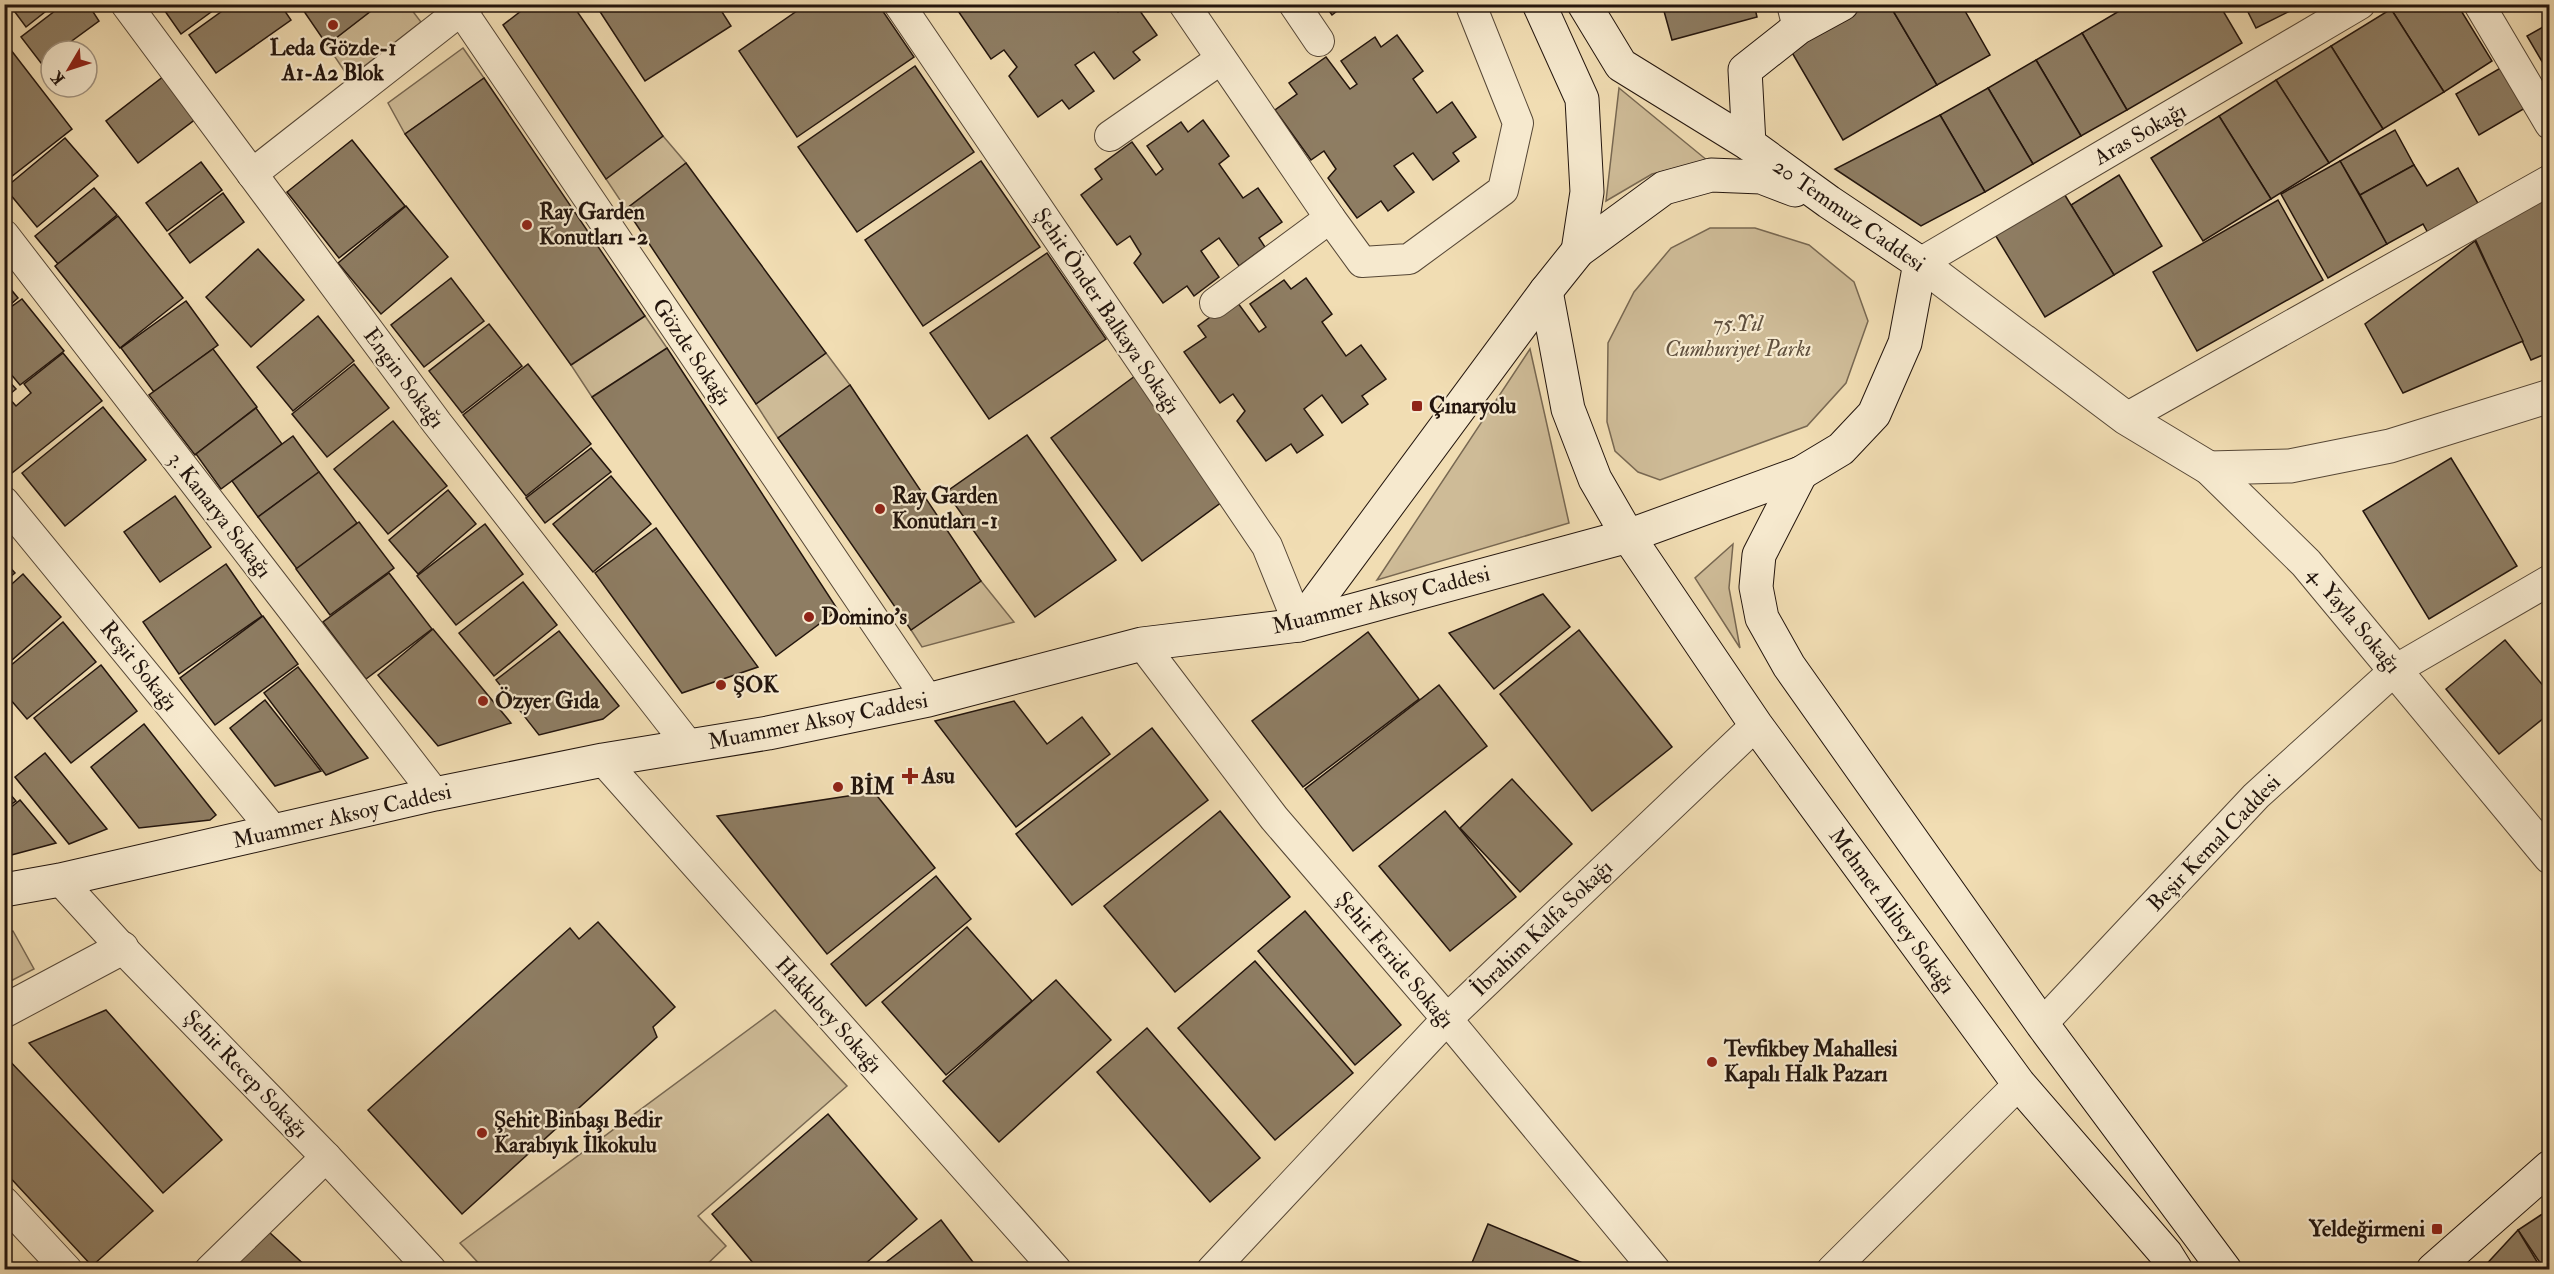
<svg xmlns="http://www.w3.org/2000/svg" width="2554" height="1274" font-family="'IM FELL Double Pica',serif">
<rect width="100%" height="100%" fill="#f1ddb3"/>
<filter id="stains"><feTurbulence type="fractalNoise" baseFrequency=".00333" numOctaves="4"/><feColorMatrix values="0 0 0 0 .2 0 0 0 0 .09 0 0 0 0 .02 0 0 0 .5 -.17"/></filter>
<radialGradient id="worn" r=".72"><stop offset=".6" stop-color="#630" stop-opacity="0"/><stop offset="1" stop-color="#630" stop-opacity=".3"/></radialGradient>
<g fill="#cebb97" stroke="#786852" stroke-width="1.5">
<polygon points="380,4 408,5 421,22 349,78 327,45"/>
<polygon points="463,48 484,78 405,134 388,103"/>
<polygon points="1619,88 1708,161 1652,174 1606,201"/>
<polygon points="663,136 686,163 626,209 606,179"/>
<polygon points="1710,228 1755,228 1809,245 1854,282 1868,321 1846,383 1807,426 1660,480 1638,472 1615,451 1607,422 1608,343 1634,292 1671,248"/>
<polygon points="645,316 667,348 592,397 571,365"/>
<polygon points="1530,349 1569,523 1377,580"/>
<polygon points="826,353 850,385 778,438 756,404"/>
<polygon points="1733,544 1729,588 1740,648 1695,578"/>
<polygon points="981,581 1014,622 922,647 911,630"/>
<polygon points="13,931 34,969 5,984 5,933"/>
<polygon points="775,1010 847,1086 698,1216 726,1246 702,1269 484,1269 460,1243"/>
</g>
<g fill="#8e7d63" stroke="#23150d" stroke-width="1.5">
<polygon points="9,4 55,4 26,27"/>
<polygon points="64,4 88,4 99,21 58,51 51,51 51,56 41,63 21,37"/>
<polygon points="160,4 222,4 181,34"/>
<polygon points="232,4 280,4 291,20 216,73 189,35"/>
<polygon points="299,4 380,4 327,45"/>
<polygon points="530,4 572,4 663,136 606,179 503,25"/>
<polygon points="595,4 717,4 731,26 645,81"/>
<polygon points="807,4 878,4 914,57 797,137 739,51"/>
<polygon points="961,4 1112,4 1118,12 1128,4 1135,4 1157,35 1133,52 1140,60 1114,79 1094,52 1075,65 1094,91 1069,109 1062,100 1038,117 1009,76 1017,67 1004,50 991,59 956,8"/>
<polygon points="1324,4 1346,4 1332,15"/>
<polygon points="1662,4 1754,4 1757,17 1672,40"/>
<polygon points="1854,4 1889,4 1937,85 1843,140 1787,44"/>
<polygon points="1889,4 1961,4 1990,55 1937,85"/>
<polygon points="2131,4 2219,4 2242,43 2127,110 2082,33"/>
<polygon points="2244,4 2304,4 2256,28"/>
<polygon points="2398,4 2457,4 2492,61 2444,92 2391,9"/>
<polygon points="2391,9 2444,92 2383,129 2331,46"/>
<polygon points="2550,23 2550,75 2527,36"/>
<polygon points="2082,33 2127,110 2081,136 2036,60"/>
<polygon points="1397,35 1423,71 1413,79 1437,113 1452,102 1476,137 1453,153 1459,161 1433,180 1413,153 1394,166 1414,192 1388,211 1381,201 1357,218 1328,178 1336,169 1324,151 1311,160 1275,110 1297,94 1289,83 1326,57 1350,89 1357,84 1341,61 1375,37 1381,47"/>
<polygon points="4,41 72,129 11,177 4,169"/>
<polygon points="2331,46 2383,129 2329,163 2276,80"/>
<polygon points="2036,60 2081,136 2033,164 1988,88"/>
<polygon points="2509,63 2532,104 2479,135 2456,94"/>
<polygon points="915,66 974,152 857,232 798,147"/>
<polygon points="164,76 197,118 138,163 106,121"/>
<polygon points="484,78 645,316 571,365 405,134"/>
<polygon points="2276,80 2329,163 2271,199 2219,116"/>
<polygon points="1988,88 2033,164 1985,192 1940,115"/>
<polygon points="1940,115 1985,192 1921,226 1835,169"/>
<polygon points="2219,116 2271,199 2203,241 2151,158"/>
<polygon points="1203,120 1229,156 1219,164 1243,198 1258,188 1282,222 1259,238 1265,247 1239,266 1219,238 1201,251 1219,277 1194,296 1187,286 1163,303 1134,263 1141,254 1130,236 1117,245 1081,195 1102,179 1095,169 1132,142 1156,175 1163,169 1147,146 1181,122 1188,132"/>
<polygon points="2395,130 2414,165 2360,195 2340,161"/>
<polygon points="65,138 98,176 37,227 5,188"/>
<polygon points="352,140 405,206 339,258 287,192"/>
<polygon points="981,161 1040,247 923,326 865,240"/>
<polygon points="2340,161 2387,244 2328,278 2281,194"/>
<polygon points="201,162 222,190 167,231 146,203"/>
<polygon points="686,163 826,353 756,404 626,209"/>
<polygon points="2414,165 2427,186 2458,168 2484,214 2433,242 2423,224 2387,244 2360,195"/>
<polygon points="2119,175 2162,246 2114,275 2071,205"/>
<polygon points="94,188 117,215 58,264 35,236"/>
<polygon points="2063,192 2114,275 2045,317 1994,233"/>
<polygon points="223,193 244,222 190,263 169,234"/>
<polygon points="2550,195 2550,352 2531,360 2471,230"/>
<polygon points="2278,200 2323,280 2197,351 2153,272"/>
<polygon points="406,206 448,257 381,314 338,263"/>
<polygon points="118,216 183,298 120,348 55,266"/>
<polygon points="2475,241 2523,341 2403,393 2365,324"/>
<polygon points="258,249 304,300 251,347 206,297"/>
<polygon points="1047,253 1106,339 989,419 930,333"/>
<polygon points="451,278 484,321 424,367 391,325"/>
<polygon points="1306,278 1332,314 1322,322 1346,356 1361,345 1386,379 1362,396 1368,404 1342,423 1322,395 1304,409 1323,435 1297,453 1291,444 1266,461 1237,421 1245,411 1233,394 1220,403 1184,352 1206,337 1198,326 1235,299 1259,332 1266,327 1250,304 1284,280 1291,289"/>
<polygon points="4,281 18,298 4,310"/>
<polygon points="22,299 64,351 20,385 4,366 4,312"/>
<polygon points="186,301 218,345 154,392 121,348"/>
<polygon points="318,316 354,361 293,411 257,367"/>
<polygon points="489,324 522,366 462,413 429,371"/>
<polygon points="667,348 838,610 776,656 592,397"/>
<polygon points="213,349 257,407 195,455 149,395"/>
<polygon points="63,353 102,401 12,473 4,463 4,400 8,397 16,406 31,393 24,384"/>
<polygon points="354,364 389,408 327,457 292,414"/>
<polygon points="528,364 591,444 526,496 463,415"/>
<polygon points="4,376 16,389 4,399"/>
<polygon points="1135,376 1226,499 1142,561 1051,438"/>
<polygon points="850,385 981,581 911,630 778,438"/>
<polygon points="103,407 146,460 65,526 22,473"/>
<polygon points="256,408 282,444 221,489 196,454"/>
<polygon points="2550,418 2550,438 2544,419"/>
<polygon points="393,421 447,486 388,534 334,469"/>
<polygon points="1027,435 1116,560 1035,617 946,492"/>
<polygon points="293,436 319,472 258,517 232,481"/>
<polygon points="591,448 611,472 545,523 526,498"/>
<polygon points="2451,458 2517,566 2429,619 2363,511"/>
<polygon points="319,472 357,523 297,569 258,517"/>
<polygon points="611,476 651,524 593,572 553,524"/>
<polygon points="448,490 476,524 418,574 389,540"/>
<polygon points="175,496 211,547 160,582 124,532"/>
<polygon points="359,522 394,568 330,615 296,569"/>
<polygon points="485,524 523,574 456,625 417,576"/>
<polygon points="656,528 758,667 682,693 595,573"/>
<polygon points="4,561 15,573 4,582"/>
<polygon points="226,564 262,616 179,674 143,622"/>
<polygon points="389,573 432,629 366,679 323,622"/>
<polygon points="23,574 61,617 4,667 4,591"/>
<polygon points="523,582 557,625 494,676 459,633"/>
<polygon points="1543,594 1570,627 1494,689 1449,633"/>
<polygon points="263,616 298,664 215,725 180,678"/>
<polygon points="63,622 96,662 27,719 4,692 4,671"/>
<polygon points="433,629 511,723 438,746 378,675"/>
<polygon points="1579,630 1672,747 1592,811 1500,694"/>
<polygon points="559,631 619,706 603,719 539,735 496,680"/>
<polygon points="1368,632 1419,699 1303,787 1252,721"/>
<polygon points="2505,640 2550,694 2550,713 2499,754 2446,689"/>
<polygon points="101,665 137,711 71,763 34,718"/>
<polygon points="298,667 368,758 326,775 264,693"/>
<polygon points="1439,685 1487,746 1353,851 1305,789"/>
<polygon points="265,700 321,771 275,786 230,728"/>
<polygon points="1014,701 1047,744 1082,717 1110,754 1016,827 935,721"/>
<polygon points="144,724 216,815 210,820 139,828 91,767"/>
<polygon points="1152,728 1208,800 1072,905 1016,834"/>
<polygon points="45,753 107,829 69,844 15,777"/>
<polygon points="1512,779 1572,844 1520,892 1460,828"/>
<polygon points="4,787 16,801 4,809"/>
<polygon points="874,792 935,868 827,954 717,816"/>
<polygon points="20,800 56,843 4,857 4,813"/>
<polygon points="1220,811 1290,897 1175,992 1104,906"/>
<polygon points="1445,811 1516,897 1450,951 1379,866"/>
<polygon points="936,876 971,919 866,1006 831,964"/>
<polygon points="1305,911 1401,1025 1355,1065 1258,951"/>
<polygon points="598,922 675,1007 653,1027 657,1037 462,1214 368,1110 570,928 579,939"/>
<polygon points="967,927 1032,1001 946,1075 882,1002"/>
<polygon points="1255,961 1353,1073 1275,1140 1178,1028"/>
<polygon points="1056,980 1111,1040 999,1142 943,1081"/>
<polygon points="106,1010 222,1140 163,1193 29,1043"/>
<polygon points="1147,1028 1260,1158 1210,1202 1097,1072"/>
<polygon points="4,1055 153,1211 92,1266 4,1171"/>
<polygon points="828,1114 917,1219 858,1270 759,1270 712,1214"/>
<polygon points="2550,1209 2550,1270 2545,1270 2518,1230"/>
<polygon points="941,1220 979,1270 876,1270"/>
<polygon points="1488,1224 1597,1269 1597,1270 1469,1270"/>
<polygon points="2518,1230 2542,1270 2481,1270"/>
<polygon points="269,1232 310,1270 231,1270"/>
</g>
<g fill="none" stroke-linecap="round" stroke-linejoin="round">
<g stroke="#564736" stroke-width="32">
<g id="minor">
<polyline points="126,4 437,423 689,746"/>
<polyline points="457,4 928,700"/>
<polyline points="899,4 1267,546 1299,625"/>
<polyline points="1184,4 1330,218 1362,262 1409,259 1503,190 1518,123 1472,8"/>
<polyline points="1294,4 1319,41"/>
<polyline points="1792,4 1798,28"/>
<polyline points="2479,4 2550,124"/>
<polyline points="1110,136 1221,59"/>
<polyline points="252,174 469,4"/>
<polyline points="4,235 435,794"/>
<polyline points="1920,263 2360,4"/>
<polyline points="1215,303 1330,218"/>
<polyline points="2126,418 2550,180"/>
<polyline points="4,502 273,830"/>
<polyline points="1142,644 1274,818 1447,1019 1655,1270"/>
<polyline points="603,760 1056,1270"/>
<polyline points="60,880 122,948 326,1157 431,1270"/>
<polyline points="2042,1024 2256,796 2395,670 2550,580"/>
<polyline points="4,1202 67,1270"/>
<polyline points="210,1270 326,1157"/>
<polyline points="1212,1270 1447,1019 1756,725"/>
<polyline points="1832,1270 2019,1084"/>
</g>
</g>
<g stroke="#564736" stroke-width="35">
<g id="tertiary">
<polyline points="1920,263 2126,418 2209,468 2306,563 2550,857"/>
<polyline points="2209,468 2290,466 2390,446 2550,396"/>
<polyline points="4,1011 122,948"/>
</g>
</g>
<g stroke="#23150d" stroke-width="35">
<g id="secondary">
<polyline points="1539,4 1582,99 1587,192 1578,251"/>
<polyline points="1749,144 1745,70 1798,28 1842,4"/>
<polyline points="1546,291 1568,409 1595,479 1628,536 1756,725 2019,1084 2166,1254 2176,1270"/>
<polyline points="1801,473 1759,555 1756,587 1762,618 1789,666 2042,1024 2225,1270"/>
<polyline points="1299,625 1546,291 1578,251 1664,188 1711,175 1761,177 1795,190"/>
<polyline points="4,890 60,880 435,794 603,760 768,733 928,700 1142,644 1299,625 1628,536 1801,473 1841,449 1874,414 1905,343 1920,263 1829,202 1749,144 1621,65 1584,4"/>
<polyline points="2433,1270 2550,1167"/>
</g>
</g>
<use href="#minor" stroke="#f6e9ce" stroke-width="30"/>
<use href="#tertiary" stroke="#f6e9ce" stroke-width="33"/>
<use href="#secondary" stroke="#f6e9ce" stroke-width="33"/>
</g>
<g fill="#8f2418" stroke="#f6e9ce" stroke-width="2">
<circle cx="333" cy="25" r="6"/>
<circle cx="527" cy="225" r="6"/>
<rect x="1411" y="400" width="12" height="12" rx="3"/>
<circle cx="880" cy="509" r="6"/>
<circle cx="809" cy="617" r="6"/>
<circle cx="721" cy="685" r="6"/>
<circle cx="483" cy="701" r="6"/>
<path d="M907 767h6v6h6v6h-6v6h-6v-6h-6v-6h6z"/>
<circle cx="838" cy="787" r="6"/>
<circle cx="1712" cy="1062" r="6"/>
<circle cx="482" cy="1133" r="6"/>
<rect x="2431" y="1223" width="12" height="12" rx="3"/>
</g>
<g text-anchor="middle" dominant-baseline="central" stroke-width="4.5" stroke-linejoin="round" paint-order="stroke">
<g font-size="22" font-weight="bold" fill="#23150d" stroke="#f6e9ce" text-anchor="start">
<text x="333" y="48" text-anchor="middle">Leda Gözde-1<tspan x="333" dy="25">A1-A2 Blok</tspan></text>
<text x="539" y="212">Ray Garden<tspan x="539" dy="25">Konutları -2</tspan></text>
<text x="1429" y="406">Çınaryolu</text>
<text x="892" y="496">Ray Garden<tspan x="892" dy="25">Konutları -1</tspan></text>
<text x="821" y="617">Domino's</text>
<text x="733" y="685">ŞOK</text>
<text x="495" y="701">Özyer Gıda</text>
<text x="922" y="776">Asu</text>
<text x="850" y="787">BİM</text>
<text x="1724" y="1049">Tevfikbey Mahallesi<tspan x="1724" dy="25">Kapalı Halk Pazarı</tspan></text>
<text x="494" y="1120">Şehit Binbaşı Bedir<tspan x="494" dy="25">Karabıyık İlkokulu</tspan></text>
<text x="2425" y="1229" text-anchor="end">Yeldeğirmeni</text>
</g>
<g font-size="22" fill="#23150d" stroke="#f6e9ce">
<text transform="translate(2140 134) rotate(-30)">Aras Sokağı</text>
<text transform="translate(1849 215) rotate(35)">20 Temmuz Caddesi</text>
<text transform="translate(1107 311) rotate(56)">Şehit Önder Balkaya Sokağı</text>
<text transform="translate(692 352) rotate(56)">Gözde Sokağı</text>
<text transform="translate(404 378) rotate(53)">Engin Sokağı</text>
<text transform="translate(220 515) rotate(52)">3. Kanarya Sokağı</text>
<text transform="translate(1381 600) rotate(-14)">Muammer Aksoy Caddesi</text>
<text transform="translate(2354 620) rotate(50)">4. Yayla Sokağı</text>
<text transform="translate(139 666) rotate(51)">Reşit Sokağı</text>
<text transform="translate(818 721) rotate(-11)">Muammer Aksoy Caddesi</text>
<text transform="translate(342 816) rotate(-13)">Muammer Aksoy Caddesi</text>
<text transform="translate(2214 843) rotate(-46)">Beşir Kemal Caddesi</text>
<text transform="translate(1892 911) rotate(54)">Mehmet Alibey Sokağı</text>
<text transform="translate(1542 928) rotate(-44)">İbrahim Kalfa Sokağı</text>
<text transform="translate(1395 960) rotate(50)">Şehit Feride Sokağı</text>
<text transform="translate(829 1015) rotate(48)">Hakkıbey Sokağı</text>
<text transform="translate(246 1074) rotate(46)">Şehit Recep Sokağı</text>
</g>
<g font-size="22" font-style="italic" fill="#5f4f3d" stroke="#f6e9ce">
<text x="1738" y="324">75.Yıl<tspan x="1738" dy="25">Cumhuriyet Parkı</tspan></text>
</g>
</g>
<rect width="2554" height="1274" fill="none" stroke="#f1ddb3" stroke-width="24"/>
<rect x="6" y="6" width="2542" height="1262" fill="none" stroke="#23150d" stroke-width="3"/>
<rect x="12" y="12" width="2530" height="1250" fill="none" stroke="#23150d" stroke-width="1.5"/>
<g transform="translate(69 69) rotate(231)"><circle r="28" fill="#f6e9ce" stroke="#a29481" stroke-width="1.5"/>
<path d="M0-4.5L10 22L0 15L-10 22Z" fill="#8f2418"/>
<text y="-9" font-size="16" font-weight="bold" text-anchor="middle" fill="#23150d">K</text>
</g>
<rect width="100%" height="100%" filter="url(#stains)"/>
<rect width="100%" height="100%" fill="url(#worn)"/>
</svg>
